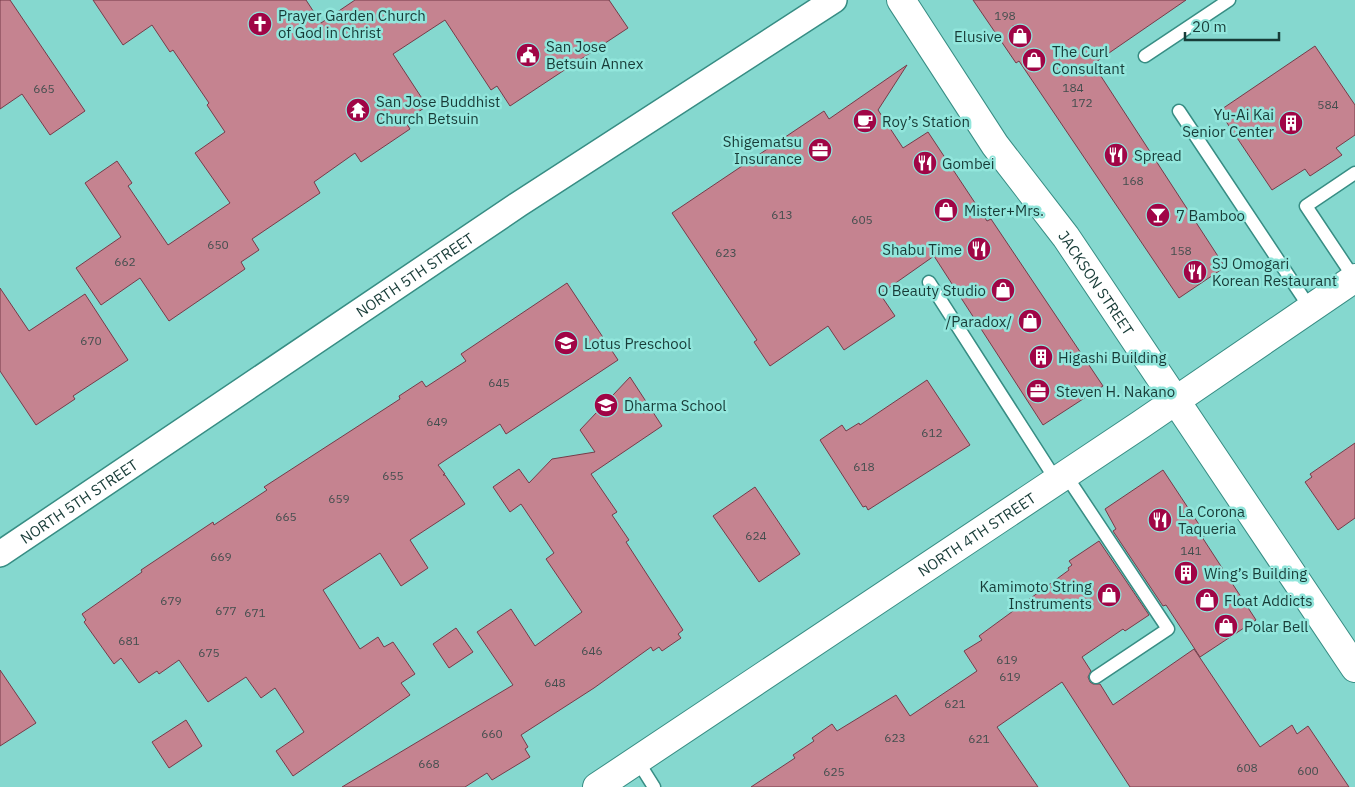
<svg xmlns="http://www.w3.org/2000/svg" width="1355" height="787" font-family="'IBM Plex Sans',sans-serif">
<rect width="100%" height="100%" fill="#85d8cf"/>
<g fill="#c58390" stroke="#763b49">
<polygon points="0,0 10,0 85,111 50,135 22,94 0,109"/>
<polygon points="93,0 306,0 321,23 355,0 609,0 628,28 510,106 497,86 491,90 445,20 393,54 427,106 405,121 410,129 361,162 355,153 314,182 320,193 252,239 259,250 241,262 245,269 169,321 140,278 101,305 76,268 121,237 85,183 117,161 132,183 128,186 168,245 230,203 195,153 225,132 207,105 209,103 173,50 170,52 152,25 123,45"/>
<polygon points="973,0 1186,0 1093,64 1225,267 1179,298 1019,61 1016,63"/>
<polygon points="1315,46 1355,105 1355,135 1336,148 1342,155 1310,176 1305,169 1272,190 1219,111"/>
<polygon points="907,65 878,110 903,148 928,132 987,221 991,219 1103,386 1043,425 934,256 880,294 895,316 844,350 828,326 770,366 754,342 757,340 672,213 824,111 829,119"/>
<polygon points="567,283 618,360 506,434 500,424 438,465 445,474 443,475 445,475 465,504 410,540 428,568 401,586 380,553 323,590 360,649 378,637 384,647 393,642 415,674 401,683 410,695 293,776 276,751 304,732 275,688 261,698 246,677 208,702 179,660 159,674 157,671 139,683 121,658 114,664 84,622 86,620 82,614 142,572 141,570 213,522 214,525 267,490 264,487 400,399 399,396 422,381 426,387 466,361 461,354"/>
<polygon points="0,288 29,331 85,294 128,360 73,396 75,399 36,425 0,371"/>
<polygon points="630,377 662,426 591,474 617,512 612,515 629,540 626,542 683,630 678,634 681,638 662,651 659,647 653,651 651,647 594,688 521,735 528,747 525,749 530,757 492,780 487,773 465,787 342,787 513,685 477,632 511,609 535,646 582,612 546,559 554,553 521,504 510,512 493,487 519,469 529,483 552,459 595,452 580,430"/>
<polygon points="927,380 970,445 868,510 866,506 863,507 820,440 842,425 846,431 859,423 860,425"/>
<polygon points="1355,443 1355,518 1338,530 1305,482 1312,477 1310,474"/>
<polygon points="1163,470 1206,535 1202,537 1256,620 1200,657 1166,605 1163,606 1113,531 1116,529 1105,509"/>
<polygon points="755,487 800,554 759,582 713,516"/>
<polygon points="1099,541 1149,615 1125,631 1123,629 1082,657 1091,671 1088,677 1090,682 1093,684 1100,684 1113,705 1194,649 1260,747 1292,725 1297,734 1308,726 1349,787 1130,787 1062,682 997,727 1038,787 751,787 795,758 793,755 814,741 812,738 832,724 837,731 896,695 910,716 977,671 964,651 982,640 979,636 1069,570 1068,568 1072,565 1069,561"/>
<polygon points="456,628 473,652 449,668 433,644"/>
<polygon points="0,670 36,723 0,746"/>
<polygon points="186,720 202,746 169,768 152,742"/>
</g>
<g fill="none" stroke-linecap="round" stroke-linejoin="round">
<g stroke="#378d84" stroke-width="15">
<g id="lane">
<polyline points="1145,56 1229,0"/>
<polyline points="1179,111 1310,308"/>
<polyline points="1354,278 1306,206 1355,173"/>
<polyline points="929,282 1056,480"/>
<polyline points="1065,474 1168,629 1096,677"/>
<polyline points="637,760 654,787"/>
</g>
</g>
<g stroke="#378d84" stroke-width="28">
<g id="street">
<path id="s1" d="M0,554L519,204L834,0"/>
</g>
</g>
<g stroke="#378d84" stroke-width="30">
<g id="secondary">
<path id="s2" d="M901,0L995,145L1066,237L1355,668"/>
<path id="s3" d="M597,787L1140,425L1355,278"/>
</g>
</g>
<use href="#lane" stroke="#fff" stroke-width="12"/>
<use href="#street" stroke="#fff" stroke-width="25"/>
<use href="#secondary" stroke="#fff" stroke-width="28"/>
</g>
<defs>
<g id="church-disc" transform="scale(1.25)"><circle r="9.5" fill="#a00546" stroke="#92e6dc"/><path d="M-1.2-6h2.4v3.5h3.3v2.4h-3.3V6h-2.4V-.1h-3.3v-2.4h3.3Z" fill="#fff"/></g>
<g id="shop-disc" transform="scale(1.25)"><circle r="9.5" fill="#a00546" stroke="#92e6dc"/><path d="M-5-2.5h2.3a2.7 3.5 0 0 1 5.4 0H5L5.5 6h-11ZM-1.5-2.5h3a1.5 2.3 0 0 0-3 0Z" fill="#fff"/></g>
<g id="civic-disc" transform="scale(1.25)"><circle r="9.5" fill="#a00546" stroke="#92e6dc"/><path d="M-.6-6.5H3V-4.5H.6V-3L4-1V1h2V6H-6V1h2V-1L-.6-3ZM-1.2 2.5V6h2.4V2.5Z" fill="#fff"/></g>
<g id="temple-disc" transform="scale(1.25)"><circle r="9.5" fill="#a00546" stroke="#92e6dc"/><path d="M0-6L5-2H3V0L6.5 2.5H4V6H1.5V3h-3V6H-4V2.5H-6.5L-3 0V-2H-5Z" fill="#fff"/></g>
<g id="cafe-disc" transform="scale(1.25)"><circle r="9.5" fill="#a00546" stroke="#92e6dc"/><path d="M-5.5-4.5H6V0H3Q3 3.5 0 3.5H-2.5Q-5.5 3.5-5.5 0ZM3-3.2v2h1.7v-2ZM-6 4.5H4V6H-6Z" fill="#fff"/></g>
<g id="building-disc" transform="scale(1.25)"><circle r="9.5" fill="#a00546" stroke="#92e6dc"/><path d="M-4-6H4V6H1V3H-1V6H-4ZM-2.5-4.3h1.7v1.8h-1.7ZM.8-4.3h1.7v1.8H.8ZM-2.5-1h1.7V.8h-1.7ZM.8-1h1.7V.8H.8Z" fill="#fff"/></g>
<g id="office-disc" transform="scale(1.25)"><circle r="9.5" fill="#a00546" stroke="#92e6dc"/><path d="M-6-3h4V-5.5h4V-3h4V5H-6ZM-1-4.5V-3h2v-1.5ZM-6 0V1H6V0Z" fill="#fff"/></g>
<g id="restaurant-disc" transform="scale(1.25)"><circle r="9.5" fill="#a00546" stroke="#92e6dc"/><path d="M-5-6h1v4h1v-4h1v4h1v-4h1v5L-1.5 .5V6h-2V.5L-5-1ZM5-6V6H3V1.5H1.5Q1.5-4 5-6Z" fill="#fff"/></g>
<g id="bar-disc" transform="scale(1.25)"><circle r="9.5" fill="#a00546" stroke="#92e6dc"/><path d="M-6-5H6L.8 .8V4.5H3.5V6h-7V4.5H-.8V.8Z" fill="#fff"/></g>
<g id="school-disc" transform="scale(1.25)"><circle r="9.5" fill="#a00546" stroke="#92e6dc"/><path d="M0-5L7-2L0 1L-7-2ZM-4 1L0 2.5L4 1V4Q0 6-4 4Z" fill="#fff"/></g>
</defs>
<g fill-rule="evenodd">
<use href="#church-disc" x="260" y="24"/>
<use href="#shop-disc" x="1020" y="36"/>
<use href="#civic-disc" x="528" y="55"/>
<use href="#shop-disc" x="1034" y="60"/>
<use href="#temple-disc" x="358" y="110"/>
<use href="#cafe-disc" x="865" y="121"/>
<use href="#building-disc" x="1291" y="123"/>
<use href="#office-disc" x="820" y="150"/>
<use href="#restaurant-disc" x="1116" y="155"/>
<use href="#restaurant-disc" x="925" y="163"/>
<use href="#shop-disc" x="946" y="210"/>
<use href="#bar-disc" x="1158" y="215"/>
<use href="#restaurant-disc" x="979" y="249"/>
<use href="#restaurant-disc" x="1195" y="272"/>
<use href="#shop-disc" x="1003" y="290"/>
<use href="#shop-disc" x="1030" y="321"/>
<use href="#school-disc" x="566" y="343"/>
<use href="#building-disc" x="1041" y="357"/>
<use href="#office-disc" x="1038" y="391"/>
<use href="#school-disc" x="606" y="405"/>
<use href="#restaurant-disc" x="1160" y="520"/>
<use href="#building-disc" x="1186" y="573"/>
<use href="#shop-disc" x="1109" y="595"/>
<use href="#shop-disc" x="1207" y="600"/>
<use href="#shop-disc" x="1226" y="626"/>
</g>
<g text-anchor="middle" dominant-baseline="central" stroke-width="5" stroke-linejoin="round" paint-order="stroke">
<g font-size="12" fill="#434e4e">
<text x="1005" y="15">198</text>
<text x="1073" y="87">184</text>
<text x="44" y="88">665</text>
<text x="1082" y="102">172</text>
<text x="1328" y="104">584</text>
<text x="1133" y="180">168</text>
<text x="782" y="214">613</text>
<text x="862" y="219">605</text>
<text x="218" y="244">650</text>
<text x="1181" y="250">158</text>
<text x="726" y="252">623</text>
<text x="125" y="261">662</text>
<text x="91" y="340">670</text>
<text x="499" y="382">645</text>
<text x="437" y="421">649</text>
<text x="932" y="432">612</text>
<text x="864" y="466">618</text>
<text x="393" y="475">655</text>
<text x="339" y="498">659</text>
<text x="286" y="516">665</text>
<text x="756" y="535">624</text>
<text x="1191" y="550">141</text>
<text x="221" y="556">669</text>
<text x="171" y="600">679</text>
<text x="226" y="610">677</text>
<text x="255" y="612">671</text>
<text x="129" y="640">681</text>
<text x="592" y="650">646</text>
<text x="209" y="652">675</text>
<text x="1007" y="659">619</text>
<text x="1010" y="676">619</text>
<text x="555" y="682">648</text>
<text x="955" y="703">621</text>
<text x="492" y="733">660</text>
<text x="895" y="737">623</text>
<text x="979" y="738">621</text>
<text x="429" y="763">668</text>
<text x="1247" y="767">608</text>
<text x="1308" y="770">600</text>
<text x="834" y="771">625</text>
</g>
<g font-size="15" fill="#183c38" stroke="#92e6dc" text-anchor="start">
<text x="278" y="15">Prayer Garden Church<tspan x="278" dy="17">of God in Christ</tspan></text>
<text x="1002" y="36" text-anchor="end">Elusive</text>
<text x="546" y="46">San Jose<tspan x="546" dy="17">Betsuin Annex</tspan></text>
<text x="1052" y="51">The Curl<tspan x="1052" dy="17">Consultant</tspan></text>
<text x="376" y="101">San Jose Buddhist<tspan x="376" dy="17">Church Betsuin</tspan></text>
<text x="1274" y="114" text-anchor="end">Yu-Ai Kai<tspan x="1274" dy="17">Senior Center</tspan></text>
<text x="882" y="121">Roy’s Station</text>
<text x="802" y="141" text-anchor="end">Shigematsu<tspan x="802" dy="17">Insurance</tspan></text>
<text x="1134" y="155">Spread</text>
<text x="942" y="163">Gombei</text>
<text x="964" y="210">Mister+Mrs.</text>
<text x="1176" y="215">7 Bamboo</text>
<text x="962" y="249" text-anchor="end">Shabu Time</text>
<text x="1212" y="263">SJ Omogari<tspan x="1212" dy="17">Korean Restaurant</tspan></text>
<text x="986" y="290" text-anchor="end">O Beauty Studio</text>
<text x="1012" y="321" text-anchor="end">/Paradox/</text>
<text x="584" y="343">Lotus Preschool</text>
<text x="1058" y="357">Higashi Building</text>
<text x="1056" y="391">Steven H. Nakano</text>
<text x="624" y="405">Dharma School</text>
<text x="1178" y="511">La Corona<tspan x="1178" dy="17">Taqueria</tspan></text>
<text x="1204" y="573">Wing’s Building</text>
<text x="1092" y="586" text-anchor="end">Kamimoto String<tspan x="1092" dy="17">Instruments</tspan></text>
<text x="1224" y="600">Float Addicts</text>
<text x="1244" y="626">Polar Bell</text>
</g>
<g font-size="15" fill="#183c38" stroke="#92e6dc">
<text stroke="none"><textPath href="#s1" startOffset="500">NORTH 5TH STREET</textPath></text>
<text stroke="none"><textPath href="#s2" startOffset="344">JACKSON STREET</textPath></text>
<text stroke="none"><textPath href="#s1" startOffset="95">NORTH 5TH STREET</textPath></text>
<text stroke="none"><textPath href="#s3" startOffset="456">NORTH 4TH STREET</textPath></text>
</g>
</g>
<path d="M1185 32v8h94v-8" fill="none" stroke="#183c38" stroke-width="2.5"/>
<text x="1192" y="32" font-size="15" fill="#183c38" stroke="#92e6dc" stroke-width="4" paint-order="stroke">20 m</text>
</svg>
